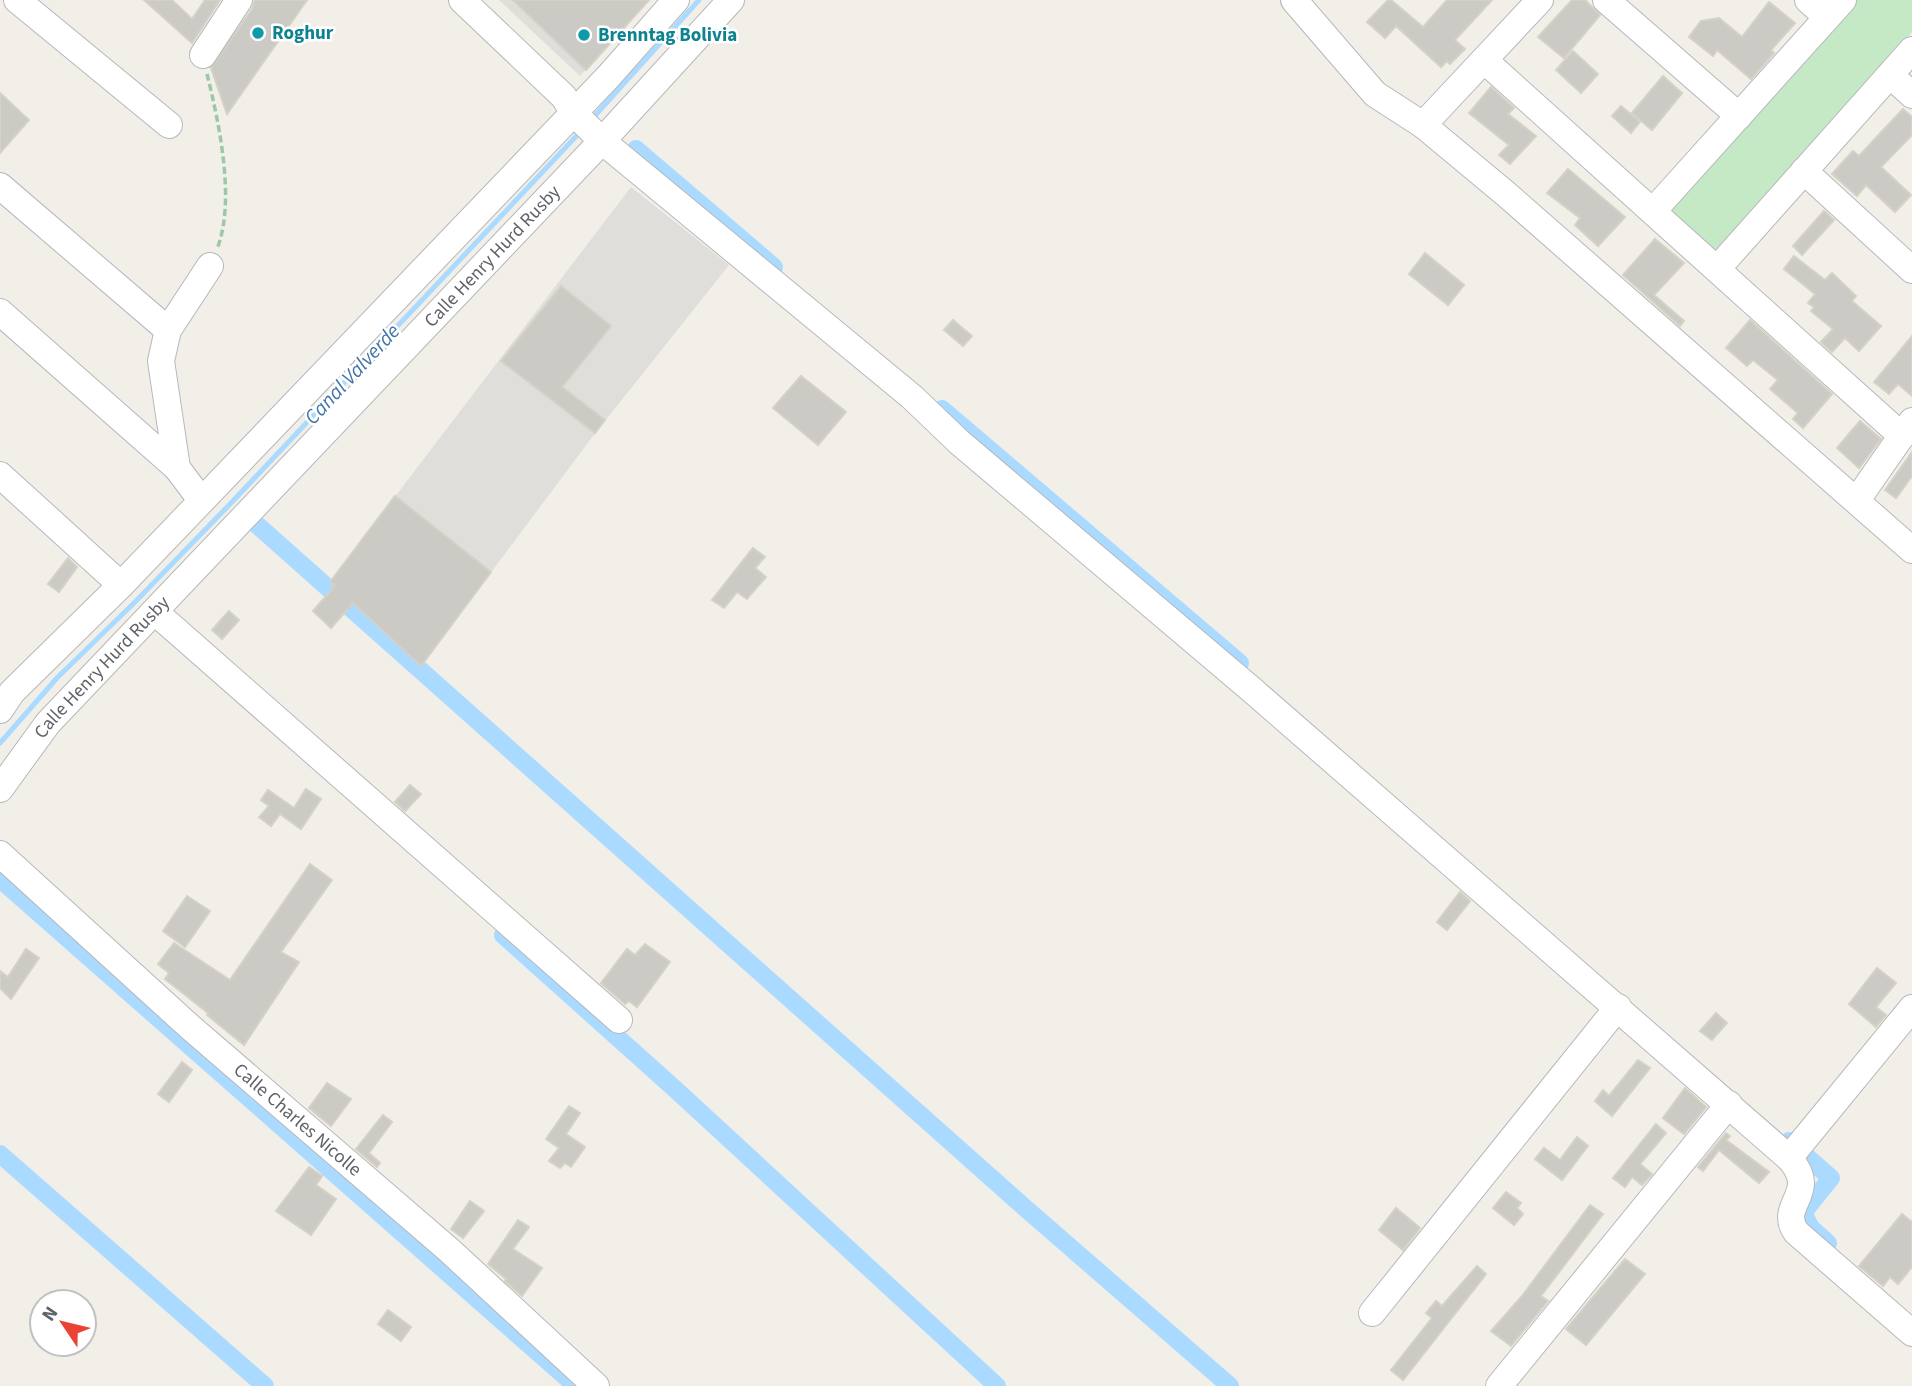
<svg xmlns="http://www.w3.org/2000/svg" width="1912" height="1386" font-family="'Source Sans 3',sans-serif">
<rect width="100%" height="100%" fill="#f1efe8"/>
<g fill="#e0deda">
<polygon points="499,0 649,0 580,76"/>
<polygon points="631,187 729,265 593,436 421,666 330,582"/>
</g>
<polygon fill="#c5e8c5" points="1854,0 1912,0 1912,32 1718,255 1666,211"/>
<g fill="none" stroke-linecap="round" stroke-linejoin="round">
<g stroke="#aadaff" stroke-width="5">
<polyline points="591,120 699,0"/>
<polyline points="0,743 57,678 136,601 232,502 582,130"/>
</g>
<g stroke="#aadaff" stroke-width="18">
<polyline points="636,149 774,267"/>
<polyline points="942,409 1240,663"/>
<polyline points="255,523 1024,1207 1230,1386"/>
<polyline points="0,879 576,1386"/>
<polyline points="503,935 675,1089 997,1386"/>
<polyline points="1789,1141 1831,1178 1803,1213 1811,1228 1828,1243"/>
<polyline points="0,1154 265,1386"/>
</g>
</g>
<g fill="#cccac5" stroke="#d6d1c6" stroke-width="2">
<polygon points="144,0 172,0 192,19 205,0 220,0 192,43"/>
<polygon points="255,0 307,0 227,114 211,68 252,9"/>
<polygon points="513,0 649,0 586,70"/>
<polygon points="1388,0 1391,0 1423,27 1447,0 1492,0 1455,40 1465,49 1450,64 1447,61 1441,67 1396,26 1385,38 1367,22"/>
<polygon points="1572,0 1585,0 1600,15 1564,58 1538,37"/>
<polygon points="1769,2 1795,23 1771,50 1774,53 1751,79 1717,50 1713,56 1689,37 1701,21 1719,18 1742,37"/>
<polygon points="1573,51 1598,74 1581,93 1556,70"/>
<polygon points="1663,76 1682,93 1652,130 1632,113"/>
<polygon points="1491,87 1514,108 1508,114 1536,136 1510,164 1499,155 1509,145 1469,113"/>
<polygon points="0,93 29,120 0,153"/>
<polygon points="1621,106 1640,122 1631,133 1612,116"/>
<polygon points="1903,109 1912,117 1912,135 1881,167 1911,195 1895,212 1866,185 1857,196 1832,174 1853,151 1859,156"/>
<polygon points="1568,169 1625,217 1598,246 1575,225 1580,218 1547,193"/>
<polygon points="1824,211 1834,220 1802,255 1793,246"/>
<polygon points="1655,239 1684,263 1654,295 1684,321 1680,326 1623,275"/>
<polygon points="1425,253 1464,285 1448,305 1409,274"/>
<polygon points="1794,256 1825,280 1832,273 1856,296 1852,301 1881,326 1859,351 1845,338 1832,352 1821,342 1833,329 1811,311 1814,307 1808,303 1815,294 1784,269"/>
<polygon points="561,286 611,326 562,387 605,420 595,433 501,361"/>
<polygon points="953,320 972,336 963,346 944,330"/>
<polygon points="1750,320 1832,394 1803,428 1793,419 1798,413 1770,389 1778,380 1753,360 1747,366 1726,348"/>
<polygon points="1912,336 1912,396 1898,384 1889,394 1874,382"/>
<polygon points="801,376 846,412 818,445 773,408"/>
<polygon points="1860,421 1881,439 1859,468 1837,448"/>
<polygon points="1912,452 1912,476 1896,498 1885,490"/>
<polygon points="395,496 491,572 421,666 353,603 331,628 313,611 335,586 330,582"/>
<polygon points="753,548 765,557 755,568 766,577 747,599 737,592 724,608 712,600"/>
<polygon points="68,558 77,567 59,592 48,584"/>
<polygon points="229,611 239,620 222,639 212,630"/>
<polygon points="410,785 421,794 405,811 395,802"/>
<polygon points="306,789 321,799 301,829 280,814 271,826 259,817 269,806 261,800 268,790 294,808"/>
<polygon points="310,864 332,880 281,952 299,962 244,1045 207,1015 208,1013 165,979 169,973 158,964 174,943 230,980"/>
<polygon points="1460,892 1470,901 1447,930 1437,922"/>
<polygon points="187,896 210,911 185,947 163,931"/>
<polygon points="645,944 670,962 637,1007 629,1001 625,1004 601,983 627,949 635,955"/>
<polygon points="26,949 39,958 11,999 0,988 0,971 8,977"/>
<polygon points="1877,968 1896,983 1876,1007 1886,1015 1876,1027 1849,1004"/>
<polygon points="1716,1013 1727,1023 1712,1040 1700,1031"/>
<polygon points="1638,1060 1650,1068 1612,1116 1595,1101 1603,1090 1609,1096"/>
<polygon points="182,1062 192,1070 169,1102 158,1094"/>
<polygon points="327,1083 351,1099 331,1126 309,1108"/>
<polygon points="1685,1088 1706,1107 1684,1134 1663,1118"/>
<polygon points="569,1106 580,1113 566,1134 585,1147 571,1167 565,1163 560,1168 549,1161 559,1148 546,1139"/>
<polygon points="383,1115 392,1122 369,1153 380,1163 377,1167 356,1149"/>
<polygon points="1656,1124 1666,1133 1640,1164 1652,1174 1642,1185 1632,1177 1625,1187 1613,1178"/>
<polygon points="1726,1133 1730,1136 1726,1140 1769,1172 1759,1183 1719,1150 1703,1171 1698,1167"/>
<polygon points="1577,1137 1588,1146 1562,1180 1535,1159 1544,1148 1560,1160"/>
<polygon points="309,1167 322,1176 316,1185 336,1199 311,1235 276,1211"/>
<polygon points="1506,1192 1521,1203 1517,1208 1523,1214 1514,1225 1493,1208"/>
<polygon points="470,1201 484,1211 463,1238 451,1229"/>
<polygon points="1590,1205 1603,1214 1541,1296 1548,1301 1511,1346 1491,1331 1522,1296"/>
<polygon points="1396,1208 1420,1228 1403,1250 1379,1230"/>
<polygon points="1902,1214 1912,1222 1912,1267 1898,1284 1890,1277 1883,1286 1859,1266"/>
<polygon points="518,1220 529,1227 513,1249 542,1268 522,1296 505,1281 506,1279 488,1264"/>
<polygon points="1625,1259 1645,1274 1586,1345 1566,1329"/>
<polygon points="1477,1266 1486,1274 1403,1380 1391,1370 1432,1318 1426,1313 1436,1301 1442,1306"/>
<polygon points="388,1310 411,1327 401,1341 378,1324"/>
</g>
<g fill="none" stroke-linecap="round" stroke-linejoin="round">
<g stroke="#b5b8bc" stroke-width="28">
<g id="minor">
<polyline points="17,0 169,125"/>
<path d="M462,0L564,97L573,112L602,141L912,397L959,442L1252,690L1789,1158C1821,1193 1777,1204 1796,1232L1912,1333"/>
<polyline points="1294,0 1375,94 1423,125 1506,194 1912,550"/>
<polyline points="1606,0 1739,116"/>
<polyline points="1808,0 1827,17"/>
<polyline points="203,55 239,0"/>
<polyline points="1484,60 1902,436"/>
<polyline points="1890,75 1912,95"/>
<polyline points="1423,125 1540,0"/>
<polyline points="1804,171 1912,270"/>
<polyline points="0,186 168,330"/>
<polyline points="1653,211 1843,0"/>
<polyline points="1717,269 1912,50"/>
<polyline points="0,312 177,468"/>
<polyline points="0,475 121,585"/>
<polyline points="201,500 177,468 161,361 168,330 210,266"/>
<polyline points="1857,500 1912,421"/>
<polyline points="155,612 619,1020"/>
<polyline points="0,710 12,692 121,585 608,77 676,0"/>
<path id="s1" d="M0,789L48,723L602,141L731,0"/>
<path id="s2" d="M0,854L190,1027L449,1250L596,1386"/>
<polyline points="1789,1158 1912,1008"/>
<polyline points="1372,1313 1618,1007"/>
<polyline points="1499,1386 1729,1104"/>
</g>
</g>
<path stroke="#9cc7a9" stroke-width="3.5" stroke-dasharray="7 3.5" stroke-linecap="butt" d="M207,74C219,123 236,201 217,249"/>
<use href="#minor" stroke="#fff" stroke-width="26"/>
</g>
<g fill="#0f9aa8" stroke="#fff" stroke-width="2.5">
<circle cx="258" cy="33" r="7"/>
<circle cx="584" cy="35" r="7"/>
</g>
<g text-anchor="middle" dominant-baseline="central" stroke-width="5" stroke-linejoin="round" paint-order="stroke">
<g font-size="19" font-weight="bold" fill="#0d838f" stroke="#fff" text-anchor="start">
<text x="272" y="33">Roghur</text>
<text x="598" y="35">Brenntag Bolivia</text>
</g>
<g font-size="19" fill="#5f6368" stroke="#fff">
<text stroke="none"><textPath href="#s1" startOffset="726">Calle Henry Hurd Rusby</textPath></text>
<text stroke="none"><textPath href="#s1" startOffset="159">Calle Henry Hurd Rusby</textPath></text>
<text stroke="none"><textPath href="#s2" startOffset="399">Calle Charles Nicolle</textPath></text>
</g>
<g font-size="21" font-style="italic" fill="#4174aa" stroke="#fff">
<text transform="translate(352 374) rotate(-47)">Canal Valverde</text>
</g>
</g>
<g transform="translate(63 1323) rotate(305)"><circle r="33" fill="#ffffff" stroke="#bfc1c3" stroke-width="2"/>
<path d="M0-5L12 26L0 18L-12 26Z" fill="#ea4335"/>
<text y="-10" font-size="19" font-weight="bold" text-anchor="middle" fill="#5f6368">N</text>
</g>
</svg>
